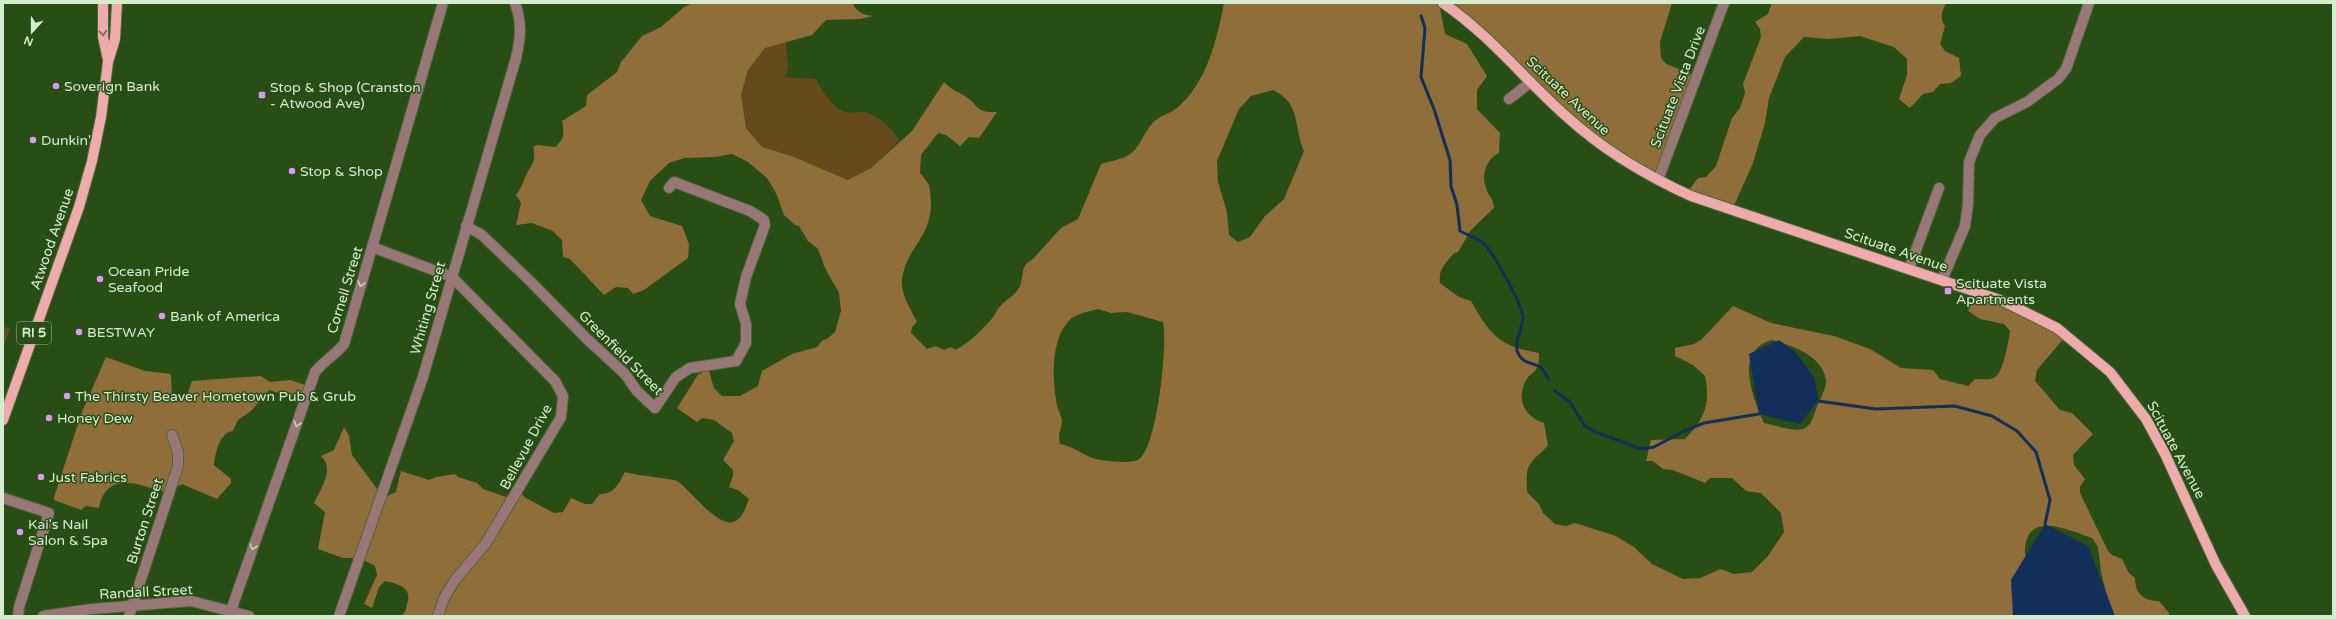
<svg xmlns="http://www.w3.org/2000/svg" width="2336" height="619" font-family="'Varela Round',sans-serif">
<rect width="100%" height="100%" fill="#284d15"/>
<g fill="#664a1e">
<path d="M786,42L788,67L785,77L816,79C822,90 833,109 846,112C852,114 859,111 865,112C877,115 894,130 899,141L871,168L849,180L794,157L762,147L746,128L741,95L748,70L765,48Z"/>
<polygon points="3,326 10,329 3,347"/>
</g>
<g fill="#906e3a" fill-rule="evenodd">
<path d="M693,3H836L853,4C857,13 865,15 873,16L860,19L826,20L812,35L765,48L748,70L741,95L746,128L762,147L794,157L848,180L871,168L912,131L944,82C952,90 956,91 965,96C980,106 975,113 997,112L979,138L969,137L960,146L946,135L938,133L921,155L920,173C931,186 930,186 931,203C931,238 907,247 902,279C900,294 911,309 917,322L912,327L911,333L927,349L936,346L944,350L951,347L955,350C969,344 984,328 994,316C996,312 998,308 1001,305C1008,298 1015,296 1020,286C1024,276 1020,265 1032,260L1061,228L1078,219L1101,164C1109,161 1120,160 1127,156C1141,149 1144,129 1156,120C1162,115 1171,113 1177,108C1207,83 1217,39 1224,3H1439L1445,34L1467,44L1487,76L1477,90V109L1500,133L1499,153C1486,159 1481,175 1486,188C1489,197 1494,199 1494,208L1471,230L1458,252L1454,253C1446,263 1438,269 1440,283L1459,297L1471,301C1491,336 1499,346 1539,353C1539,357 1539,365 1537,368C1535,372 1531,374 1528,377C1515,397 1523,416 1544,423L1548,446C1527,465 1526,464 1527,492L1539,504L1543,513L1555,524L1566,526L1575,523L1616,536L1634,547L1652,564L1683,579L1700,578L1721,569L1734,574L1752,572L1768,556L1784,532L1781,513L1761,493L1746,491L1732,478H1710L1705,483L1673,470L1663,469L1653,461H1646L1651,440L1685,439C1704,420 1711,404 1705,376L1693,365L1675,356V348L1694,344L1701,340L1733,306L1771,323L1834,336L1870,349L1901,368L1933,370L1940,379L1968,386L1975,379C1981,379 1990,380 1994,378C2003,374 2009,340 2010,331L2004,324L1980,319L1968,311L1976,293L2065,337L2037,370L2035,381L2060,410L2072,413L2093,434L2073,455L2074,465L2085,479L2080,487V493L2108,551L2112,555L2122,559L2129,573L2135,578C2135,594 2144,601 2159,601L2169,613V616H2112L2101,572L2098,547L2092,538C2071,531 2028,509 2025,549C2024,555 2028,561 2027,567C2025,584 2020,600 2017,616H401C405,613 406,609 407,604C413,588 399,584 385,581L379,587L372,608L364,604L377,575L375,566L360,558H343L318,549L325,512L314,503C321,488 335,469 321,456L334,450L344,427L349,436L352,455L380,493L387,496L396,492L401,471L429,480L436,477L455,474L458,477L477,483L483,489L506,497L520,490L524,497L554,513L563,512L571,498L585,504H592L600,494C615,494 619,483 625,472C637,476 671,478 677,481C690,489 721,533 737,520C744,515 746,506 749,499L738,490L729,487L733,476V470L723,460L734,441L732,433L714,420L702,418L697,422L677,408L699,373L700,375L707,364L714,388L722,396H740L758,386L762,371L792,354L817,347L823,340L827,339L835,332L841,311L839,293L825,268L818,249L808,241L799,226L795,225L784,215L776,193L767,178L748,162L732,154L715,157L684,158L669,163L650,181L641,200L650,216L682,226L689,244L688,258L644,290L633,294L628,288L616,287L604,295L570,259L563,257L562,240L553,231L532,223L516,225L521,203L516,195C522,188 523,181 527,173C533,162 536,161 533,147L537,145L555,147C565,139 564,133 562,121L586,106L587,95L617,72L621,62L642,36L661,27L684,7ZM1273,90C1302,104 1293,127 1304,151L1284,199L1265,216L1250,237L1238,242L1229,235L1227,212L1218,182L1217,161L1239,109L1251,96ZM1098,309L1111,313L1127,312L1163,322C1168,342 1157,451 1138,460C1129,464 1099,461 1090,457C1079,452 1072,446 1060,444C1057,432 1062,430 1062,420C1061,415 1058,410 1057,405C1052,381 1050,336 1072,318C1079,313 1091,311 1098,309ZM1772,340C1792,346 1822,355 1826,380C1827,387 1820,399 1817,406C1814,414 1812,426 1803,429C1795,432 1774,425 1764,423C1753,399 1733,350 1772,340Z"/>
<polygon points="1441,3 1672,3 1660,42 1661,58 1666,64 1697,76 1657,180 1559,112"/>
<path d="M1772,3H1946C1942,12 1939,17 1945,26L1940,44L1945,51L1959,58L1961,76L1951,83L1940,84L1933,92L1923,94L1910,108L1899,99L1907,75V59L1894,47L1860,36L1829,39L1804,37L1785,57L1769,98L1765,123L1753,163L1732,210L1687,193L1698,178L1706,177L1716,166L1732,118L1740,108L1745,93L1743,84L1761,37L1760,29L1755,22L1768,14Z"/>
<path d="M106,357L145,371L171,374L172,396L175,400L182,401L186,398L192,381L261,376L270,382L290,380L309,386L304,401L269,390L251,411L238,420L233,431C220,432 215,453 214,465L231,479V483L217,499L182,484L164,492C138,484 106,471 99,508L86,506L81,510L54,500V497L82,412Z"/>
</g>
<g fill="#112f58">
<polygon points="1779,340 1797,354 1815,379 1818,401 1800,424 1759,414 1749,354"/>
<polygon points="2045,524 2088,546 2115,616 2013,616 2011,580"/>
</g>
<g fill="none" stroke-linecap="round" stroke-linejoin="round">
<g stroke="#112f58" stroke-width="3">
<path d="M1421,16L1425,28L1421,77L1434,109L1450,160L1451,186L1457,205L1460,231C1467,235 1478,238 1484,244C1494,254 1522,304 1523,317C1523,328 1513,343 1518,353C1522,363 1530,362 1538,366C1544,368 1546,375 1549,380"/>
<polyline points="1555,391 1570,402 1584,425 1595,432 1642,449 1654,447 1684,431 1704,423 1759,414"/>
<polyline points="1818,401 1876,409 1955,406 1992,416 2017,431 2036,452 2050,500 2045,524"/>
</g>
<g stroke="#476a36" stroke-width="12">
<g id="minor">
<polyline points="1509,99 1531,82"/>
<polyline points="1658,180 1724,3"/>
<polyline points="466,226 482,235 530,281 587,339 625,374 637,391 655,408 676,377 690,368 736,361 746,343 746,324 740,304 746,277 765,225 764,220 750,211 674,182 669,188"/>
<polyline points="372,247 452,277 555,381 563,396 561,417 486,543 455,580 444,598 438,616"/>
<polyline points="1909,269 1939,188"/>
<polyline points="1942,280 1965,226 1968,204 1969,162 1980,135 1995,118 2027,102 2058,79 2066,69 2089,3"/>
<polyline points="3,498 49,513 19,607 18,616"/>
<polyline points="43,616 92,609 191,601 249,616"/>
<polyline points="129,616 178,466 178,452 172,435"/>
<path d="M229,616L315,372C324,361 335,355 344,344L443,3"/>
<path d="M339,616L423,377L516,58C521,37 522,23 515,3"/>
</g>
</g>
<g stroke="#476a36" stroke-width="12">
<g id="major">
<polyline points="103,3 103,37 108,60"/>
<path d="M1443,3C1490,35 1524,79 1566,116C1603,150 1645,175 1691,196L2003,301L2057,328L2110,372L2146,419L2165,454L2216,565L2245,616"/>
<polyline points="3,420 79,207 92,161 101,117 108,62 115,39 117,3"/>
</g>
</g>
<use href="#minor" stroke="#997778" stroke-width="10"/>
<use href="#major" stroke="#eeaaac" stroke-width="10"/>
</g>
<defs><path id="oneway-chevron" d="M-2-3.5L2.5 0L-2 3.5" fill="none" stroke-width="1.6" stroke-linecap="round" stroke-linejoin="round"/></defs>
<use stroke="#6d6e4a" href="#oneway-chevron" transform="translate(103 33) rotate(87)"/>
<g stroke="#cad5bd">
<use href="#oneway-chevron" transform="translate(361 284) rotate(106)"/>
<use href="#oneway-chevron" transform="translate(297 424) rotate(109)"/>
<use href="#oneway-chevron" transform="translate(253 547) rotate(109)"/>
</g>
<g fill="#dc99f4" stroke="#284d15" stroke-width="1.5">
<circle cx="56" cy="86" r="4"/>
<rect x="258" y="91" width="8" height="8" rx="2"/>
<circle cx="33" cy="140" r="4"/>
<circle cx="292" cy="171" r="4"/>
<circle cx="100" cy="279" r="4"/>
<rect x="1944" y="287" width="8" height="8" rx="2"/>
<circle cx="162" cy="316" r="4"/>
<circle cx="79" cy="332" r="4"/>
<circle cx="67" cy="396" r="4"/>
<circle cx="49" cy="418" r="4"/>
<circle cx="41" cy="477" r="4"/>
<circle cx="20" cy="532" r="4"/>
</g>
<g text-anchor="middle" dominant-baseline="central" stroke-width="3" stroke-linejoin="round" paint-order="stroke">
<rect fill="#284d15" stroke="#a2bc96" stroke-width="1" x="17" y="322" width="34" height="22" rx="3"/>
<g font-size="13" font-weight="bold" fill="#d6ecce">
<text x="34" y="333">RI 5</text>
</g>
<g font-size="14" fill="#d6ecce" stroke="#284d15" text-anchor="start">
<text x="64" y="86">Soverign Bank</text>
<text x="270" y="87">Stop &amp; Shop (Cranston<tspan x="270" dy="16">- Atwood Ave)</tspan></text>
<text x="41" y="140">Dunkin'</text>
<text x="300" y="171">Stop &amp; Shop</text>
<text x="108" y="271">Ocean Pride<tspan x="108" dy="16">Seafood</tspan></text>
<text x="1956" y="283">Scituate Vista<tspan x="1956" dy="16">Apartments</tspan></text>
<text x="170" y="316">Bank of America</text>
<text x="87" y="332">BESTWAY</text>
<text x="75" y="396">The Thirsty Beaver Hometown Pub &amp; Grub</text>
<text x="57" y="418">Honey Dew</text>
<text x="49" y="477">Just Fabrics</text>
<text x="28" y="524">Kai's Nail<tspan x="28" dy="16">Salon &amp; Spa</tspan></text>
</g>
<g font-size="14" fill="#d6ecce" stroke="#284d15">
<text transform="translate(1678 87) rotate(-69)">Scituate Vista Drive</text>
<text transform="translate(1568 96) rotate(43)">Scituate Avenue</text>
<text transform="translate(52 239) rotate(-71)">Atwood Avenue</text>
<text transform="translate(1896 250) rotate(19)">Scituate Avenue</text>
<text transform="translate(345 290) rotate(-73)">Cornell Street</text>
<text transform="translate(428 308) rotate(-74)">Whiting Street</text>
<text transform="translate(621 353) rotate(45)">Greenfield Street</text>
<text transform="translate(526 447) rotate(-62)">Bellevue Drive</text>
<text transform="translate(2176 450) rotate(62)">Scituate Avenue</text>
<text transform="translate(145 521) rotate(-72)">Burton Street</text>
<text transform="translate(146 592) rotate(-3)">Randall Street</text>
</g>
</g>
<rect width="2336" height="619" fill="none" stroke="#d6ecce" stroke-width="8"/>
<g transform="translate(32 32) rotate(201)" stroke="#284d15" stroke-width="3" paint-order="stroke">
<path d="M0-3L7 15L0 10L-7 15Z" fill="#d6ecce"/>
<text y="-6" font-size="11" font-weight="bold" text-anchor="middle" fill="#d6ecce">N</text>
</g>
</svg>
